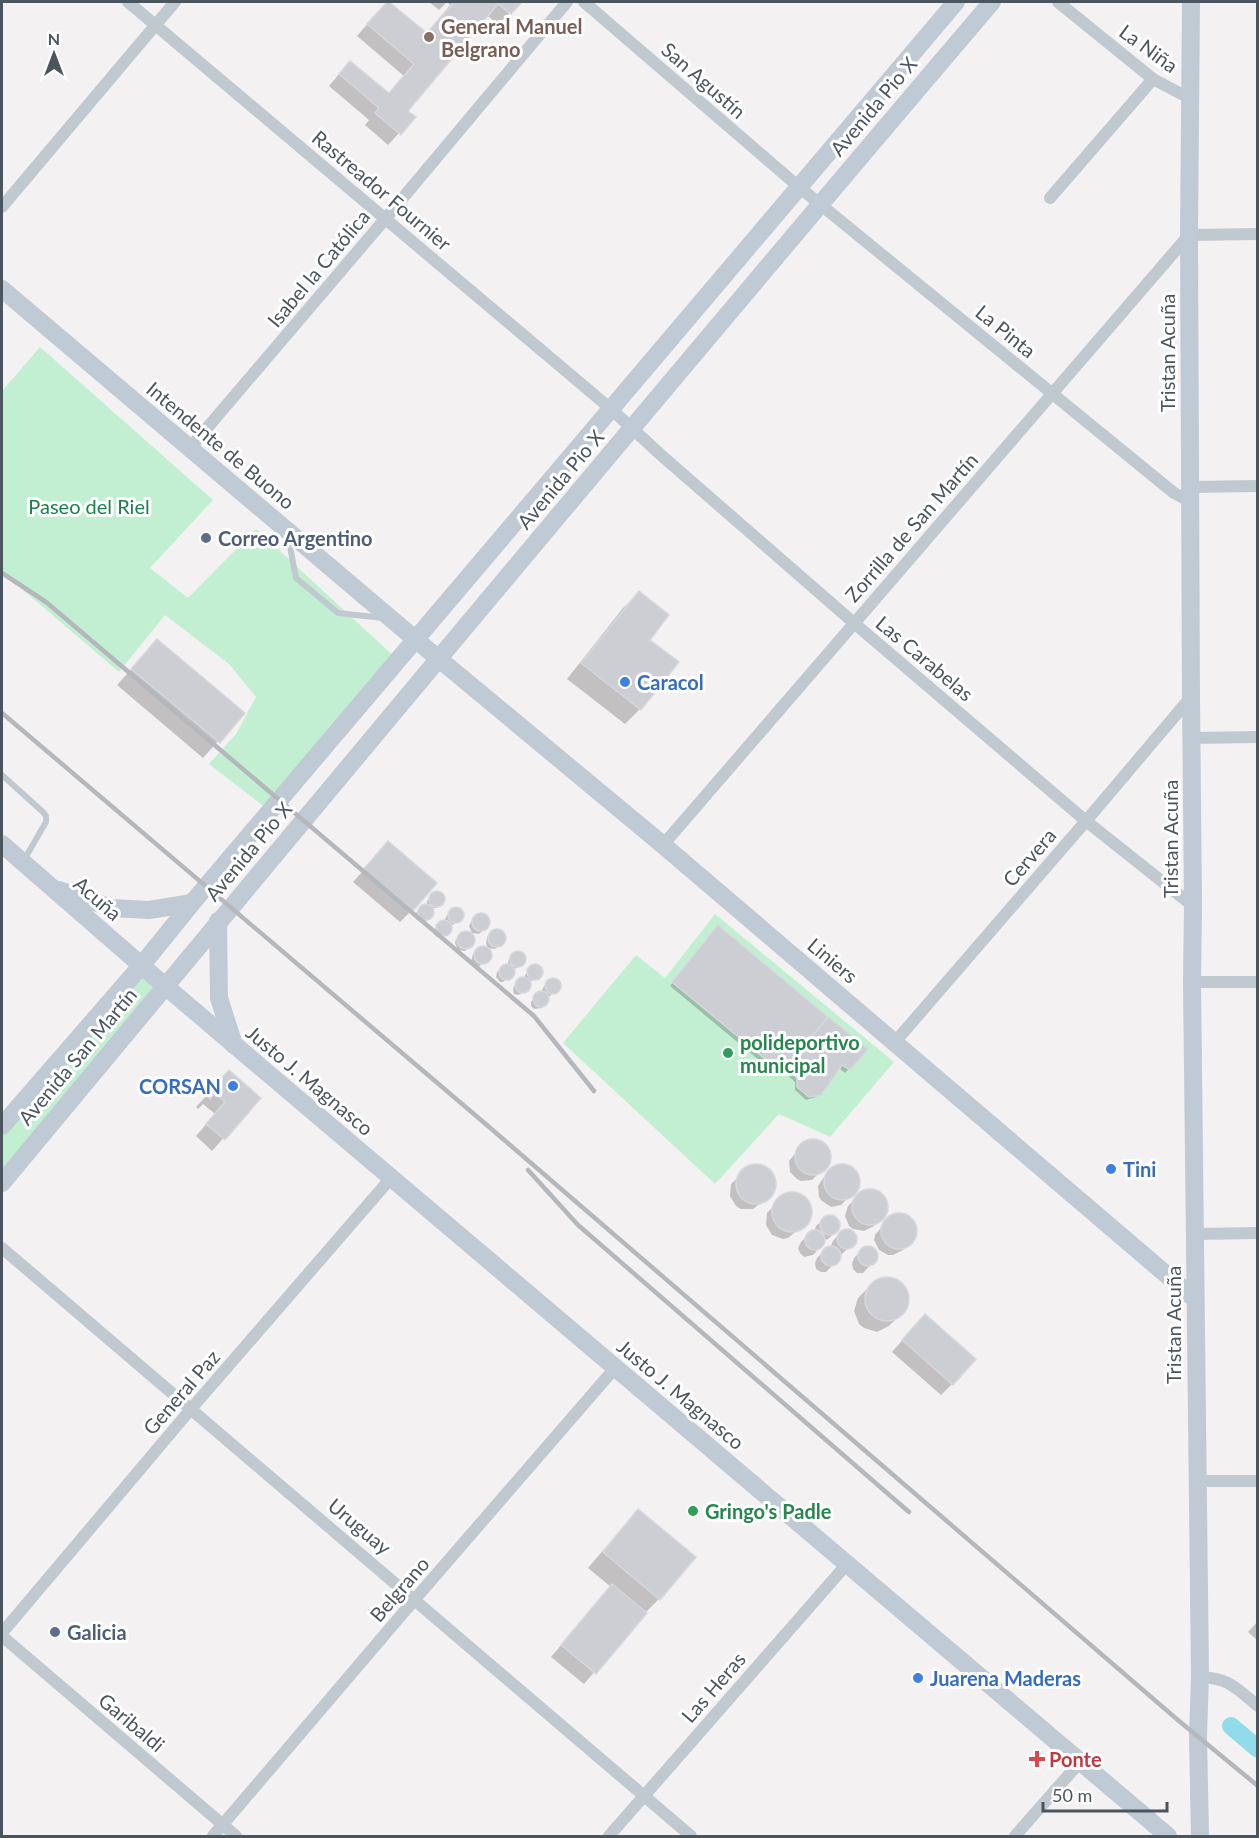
<svg xmlns="http://www.w3.org/2000/svg" width="1259" height="1838" font-family="Lato,sans-serif">
<rect width="100%" height="100%" fill="#f4f1f2"/>
<g fill="#c2efd2">
<polygon points="40,347 213,500 150,568 188,598 256,529 398,660 270,811 209,764 236,734 256,697 229,664 165,615 119,672 2,572 2,391"/>
<polygon points="715,914 894,1062 830,1137 779,1114 715,1184 563,1043 636,955 665,978"/>
<polygon points="141,966 165,986 2,1183 2,1126"/>
</g>
<g fill="#0003">
<polygon points="429,2 520,2 498,25 487,15 406,111 414,117 388,145 365,125 369,120 329,86 339,74 388,94 404,76 357,36 376,14 426,34 450,5 447,2 439,10"/>
<polygon points="639,593 648,640 640,709 625,724 567,679 623,608"/>
<polygon points="157,641 243,713 203,758 117,685"/>
<polygon points="388,843 411,911 400,922 353,882"/>
<polygon points="438,893 443,896 443,899 440,905 436,908 430,908 432,911 430,917 426,921 423,922 417,920 415,917 416,913 424,906 427,906 427,901 430,898"/>
<polygon points="454,909 458,909 462,913 461,917 453,925 448,923 450,926 448,933 445,936 437,937 434,934 434,930 442,922 447,923 445,919 447,915"/>
<polygon points="479,915 484,915 489,922 487,927 479,934 472,933 469,926 471,922"/>
<polygon points="495,930 500,931 504,934 503,942 495,949 488,948 486,944 487,937"/>
<polygon points="715,930 866,1050 845,1073 839,1068 816,1097 806,1100 795,1090 795,1082 782,1070 777,1075 670,986"/>
<polygon points="467,932 472,934 474,939 473,944 465,951 458,950 455,943 456,939"/>
<polygon points="483,947 488,949 490,954 489,959 478,967 474,965 471,961 473,954"/>
<polygon points="517,953 520,953 524,957 523,963 515,969 511,967 512,975 503,982 500,982 496,977 497,972 505,966 510,967 508,963 509,959"/>
<polygon points="533,966 539,968 540,975 530,982 527,991 518,995 514,994 513,990 514,986 522,979 525,980 525,975"/>
<polygon points="551,980 555,980 559,985 558,989 550,996 545,994 547,998 545,1004 542,1008 534,1009 531,1006 531,1002 539,993 544,994 542,990 544,986"/>
<polygon points="218,1083 259,1098 212,1151 196,1136 215,1114 203,1104 198,1109 196,1107"/>
<polygon points="813,1141 823,1144 827,1148 830,1159 828,1164 812,1180 801,1181 797,1179 790,1172 789,1161 803,1144"/>
<polygon points="760,1166 770,1172 773,1177 775,1183 771,1195 753,1209 741,1209 736,1206 730,1196 731,1184 748,1168"/>
<polygon points="837,1167 848,1167 856,1173 858,1178 857,1189 841,1205 831,1207 822,1201 819,1197 818,1186 824,1177"/>
<polygon points="870,1190 880,1194 886,1203 886,1208 882,1218 874,1226 864,1231 853,1229 849,1226 845,1216 848,1206 860,1194"/>
<polygon points="789,1194 795,1194 806,1201 810,1212 806,1223 788,1238 783,1239 772,1235 766,1225 767,1213 783,1196"/>
<polygon points="899,1214 909,1218 913,1222 916,1232 911,1242 903,1250 893,1255 888,1255 879,1250 874,1240 875,1235 889,1218"/>
<polygon points="832,1216 837,1219 839,1227 836,1232 828,1239 823,1240 820,1247 813,1255 804,1257 800,1253 798,1248 801,1242 809,1234 814,1233 816,1226 824,1219"/>
<polygon points="849,1231 853,1233 855,1241 840,1256 840,1258 826,1272 821,1272 816,1269 815,1263 817,1258 825,1250 830,1248 833,1241 840,1233"/>
<polygon points="870,1248 875,1251 877,1258 863,1273 857,1273 853,1269 852,1264 854,1258 862,1250"/>
<polygon points="882,1279 896,1279 901,1283 908,1295 906,1309 889,1326 877,1332 864,1328 859,1324 854,1311 858,1298 870,1286"/>
<polygon points="914,1327 952,1384 941,1395 892,1352"/>
<polygon points="638,1512 659,1599 644,1614 584,1684 551,1657 611,1587 588,1568 623,1527"/>
<polygon points="1258,1621 1258,1641 1248,1632"/>
</g>
<g fill="none" stroke-linecap="round" stroke-linejoin="round">
<polyline stroke="#91dbea" stroke-width="18" points="1231,1726 1258,1749"/>
</g>
<g fill="#ccced4" stroke="#d6d8dc" stroke-width="1.5">
<polygon points="387,2 389,2 427,33 454,2 522,2 511,14 498,4 408,111 416,117 401,135 375,113 379,108 339,74 350,61 389,93 414,64 367,24"/>
<polygon points="639,591 669,615 650,640 679,662 641,710 581,663"/>
<polygon points="157,639 245,713 220,743 131,669"/>
<polygon points="388,841 437,883 412,912 363,870"/>
<circle cx="437" cy="899" r="8"/>
<circle cx="426" cy="912" r="8"/>
<circle cx="456" cy="915" r="8"/>
<circle cx="481" cy="922" r="9"/>
<circle cx="444" cy="928" r="8"/>
<polygon points="718,925 828,1017 782,1073 672,982"/>
<circle cx="497" cy="938" r="9"/>
<circle cx="466" cy="940" r="9"/>
<circle cx="483" cy="955" r="9"/>
<circle cx="518" cy="959" r="8"/>
<circle cx="507" cy="972" r="8"/>
<circle cx="535" cy="972" r="8"/>
<circle cx="523" cy="985" r="8"/>
<circle cx="553" cy="986" r="8"/>
<circle cx="541" cy="999" r="8"/>
<polygon points="828,1017 868,1049 850,1070 842,1065 821,1095 809,1097 797,1087 797,1078 786,1067"/>
<polygon points="229,1070 261,1098 225,1140 206,1124 225,1102 215,1093 210,1099 206,1095"/>
<circle cx="813" cy="1157" r="18"/>
<circle cx="842" cy="1182" r="18"/>
<circle cx="756" cy="1184" r="20"/>
<circle cx="870" cy="1207" r="18"/>
<circle cx="792" cy="1212" r="20"/>
<circle cx="899" cy="1231" r="18"/>
<circle cx="830" cy="1225" r="10"/>
<circle cx="847" cy="1239" r="10"/>
<circle cx="815" cy="1240" r="10"/>
<circle cx="831" cy="1256" r="10"/>
<circle cx="868" cy="1256" r="10"/>
<circle cx="887" cy="1299" r="22"/>
<polygon points="925,1314 976,1359 953,1385 902,1340"/>
<polygon points="638,1509 696,1557 660,1600 603,1552"/>
<polygon points="612,1584 647,1613 596,1674 561,1645"/>
</g>
<g fill="none" stroke-linecap="round" stroke-linejoin="round">
<g stroke="#c0c9cf" stroke-width="6">
<polyline points="288,536 296,578 338,613 383,618"/>
<polyline points="2,775 43,812 46,816 46,822 24,860"/>
</g>
<g stroke="#c0c9cf" stroke-width="12">
<polyline points="128,2 611,409 661,455 854,623 1086,821 1193,906"/>
<polyline points="584,2 799,187 1174,493 1191,502"/>
<polyline points="1058,2 1153,79 1191,99"/>
<polyline points="1050,198 1153,79"/>
<polyline points="2,207 175,2"/>
<polyline points="190,448 386,218 567,2"/>
<polyline points="1190,487 1258,486"/>
<polyline points="1192,738 1258,737"/>
<polyline points="663,845 1189,235 1258,234"/>
<polyline points="1192,982 1258,982"/>
<polyline points="895,1042 1086,821 1191,697"/>
<polyline points="1195,1234 1258,1233"/>
<polyline points="2,1248 691,1836"/>
<polyline points="1197,1481 1258,1481"/>
<polyline points="2,1633 191,1409 391,1178"/>
<polyline points="2,1636 236,1836"/>
<path d="M1200,1677C1229,1678 1236,1688 1258,1706"/>
<polyline points="213,1836 415,1599 615,1368"/>
<polyline points="609,1836 847,1564"/>
<polyline points="1015,1836 1080,1762"/>
</g>
<g stroke="#c0cad4" stroke-width="18">
<polyline points="1191,2 1189,235 1191,697 1193,906 1192,982 1200,1677 1198,1736 1200,1836"/>
<polyline points="2,289 415,639 663,845 1195,1299"/>
<polyline points="2,844 165,986 1168,1836"/>
<polyline points="59,890 112,908 149,910 192,903"/>
<polyline points="218,921 219,998 234,1045"/>
<polyline points="2,1126 141,966 192,903 956,2"/>
<path d="M2,1183C330,788 659,393 992,2"/>
</g>
<g stroke="#b4b7bb" stroke-width="4.5">
<polyline points="2,573 46,602 534,1016 594,1091"/>
<polyline points="2,713 488,1126 1179,1721 1258,1786"/>
<polyline points="528,1170 578,1225 909,1512"/>
</g>
</g>
<circle fill="#8d6e63" stroke="#fff" stroke-width="2" cx="429" cy="37" r="6"/>
<g fill="#5c6f8a" stroke="#fff" stroke-width="2">
<circle cx="206" cy="538" r="6"/>
<circle cx="55" cy="1632" r="6"/>
</g>
<g fill="#3f7fe0" stroke="#fff" stroke-width="2">
<circle cx="625" cy="682" r="6"/>
<circle cx="233" cy="1086" r="6"/>
<circle cx="1111" cy="1169" r="6"/>
<circle cx="918" cy="1678" r="6"/>
</g>
<g fill="#2e9e5b" stroke="#fff" stroke-width="2">
<circle cx="728" cy="1053" r="6"/>
<circle cx="693" cy="1511" r="6"/>
</g>
<path fill="#e0444e" stroke="#fff" stroke-width="2" d="M1034 1750h6v6h6v6h-6v6h-6v-6h-6v-6h6z"/>
<g text-anchor="middle" dominant-baseline="central" stroke-width="6" stroke-linejoin="round" paint-order="stroke">
<g font-size="20" font-weight="bold" fill="#785e54" stroke="#fff" text-anchor="start">
<text x="441" y="26">General Manuel<tspan x="441" dy="23">Belgrano</tspan></text>
</g>
<g font-size="20" fill="#4a555e" stroke="#fff">
<text transform="translate(1149 48) rotate(36)">La Niña</text>
<text transform="translate(704 80) rotate(41)">San Agustín</text>
<text transform="translate(873 106) rotate(-50)">Avenida Pio X</text>
<text transform="translate(382 190) rotate(40)">Rastreador Fournier</text>
<text transform="translate(318 268) rotate(-50)">Isabel la Católica</text>
<text transform="translate(1006 331) rotate(39)">La Pinta</text>
<text transform="translate(1167 353) rotate(-90)">Tristan Acuña</text>
<text transform="translate(221 445) rotate(40)">Intendente de Buono</text>
<text transform="translate(560 479) rotate(-50)">Avenida Pio X</text>
<text transform="translate(911 527) rotate(-49)">Zorrilla de San Martín</text>
<text transform="translate(925 658) rotate(40)">Las Carabelas</text>
<text transform="translate(1170 839) rotate(-90)">Tristan Acuña</text>
<text transform="translate(248 851) rotate(-50)">Avenida Pio X</text>
<text transform="translate(1029 857) rotate(-49)">Cervera</text>
<text transform="translate(98 898) rotate(41)">Acuña</text>
<text transform="translate(833 960) rotate(40)">Liniers</text>
<text transform="translate(77 1056) rotate(-50)">Avenida San Martín</text>
<text transform="translate(310 1080) rotate(40)">Justo J. Magnasco</text>
<text transform="translate(1173 1325) rotate(-90)">Tristan Acuña</text>
<text transform="translate(181 1392) rotate(-49)">General Paz</text>
<text transform="translate(681 1394) rotate(40)">Justo J. Magnasco</text>
<text transform="translate(360 1526) rotate(40)">Uruguay</text>
<text transform="translate(399 1589) rotate(-49)">Belgrano</text>
<text transform="translate(713 1687) rotate(-49)">Las Heras</text>
<text transform="translate(132 1722) rotate(40)">Garibaldi</text>
</g>
<g font-size="20" fill="#1b7f49" stroke="#fff">
<text x="89" y="506">Paseo del Riel</text>
</g>
<g font-size="20" font-weight="bold" fill="#4e5e75" stroke="#fff" text-anchor="start">
<text x="218" y="538">Correo Argentino</text>
<text x="67" y="1632">Galicia</text>
</g>
<g font-size="20" font-weight="bold" fill="#366cbe" stroke="#fff" text-anchor="start">
<text x="637" y="682">Caracol</text>
<text x="221" y="1086" text-anchor="end">CORSAN</text>
<text x="1123" y="1169">Tini</text>
<text x="930" y="1678">Juarena Maderas</text>
</g>
<g font-size="20" font-weight="bold" fill="#27864d" stroke="#fff" text-anchor="start">
<text x="740" y="1042">polideportivo<tspan x="740" dy="23">municipal</tspan></text>
<text x="705" y="1511">Gringo's Padle</text>
</g>
<g font-size="20" font-weight="bold" fill="#be3a42" stroke="#fff" text-anchor="start">
<text x="1049" y="1759">Ponte</text>
</g>
</g>
<rect width="1259" height="1838" fill="none" stroke="#4a555e" stroke-width="6"/>
<g transform="translate(54 54)" stroke="#ffffff" stroke-width="4.5" paint-order="stroke">
<path d="M0-4.5L10 22L0 15L-10 22Z" fill="#4a555e"/>
<text y="-9" font-size="16" font-weight="bold" text-anchor="middle" fill="#4a555e">N</text>
</g>
<path d="M1043 1802v9h124v-9" fill="none" stroke="#4a555e" stroke-width="3"/>
<text x="1052" y="1802" font-size="18" fill="#4a555e" stroke="#ffffff" stroke-width="4.5" paint-order="stroke">50 m</text>
</svg>
